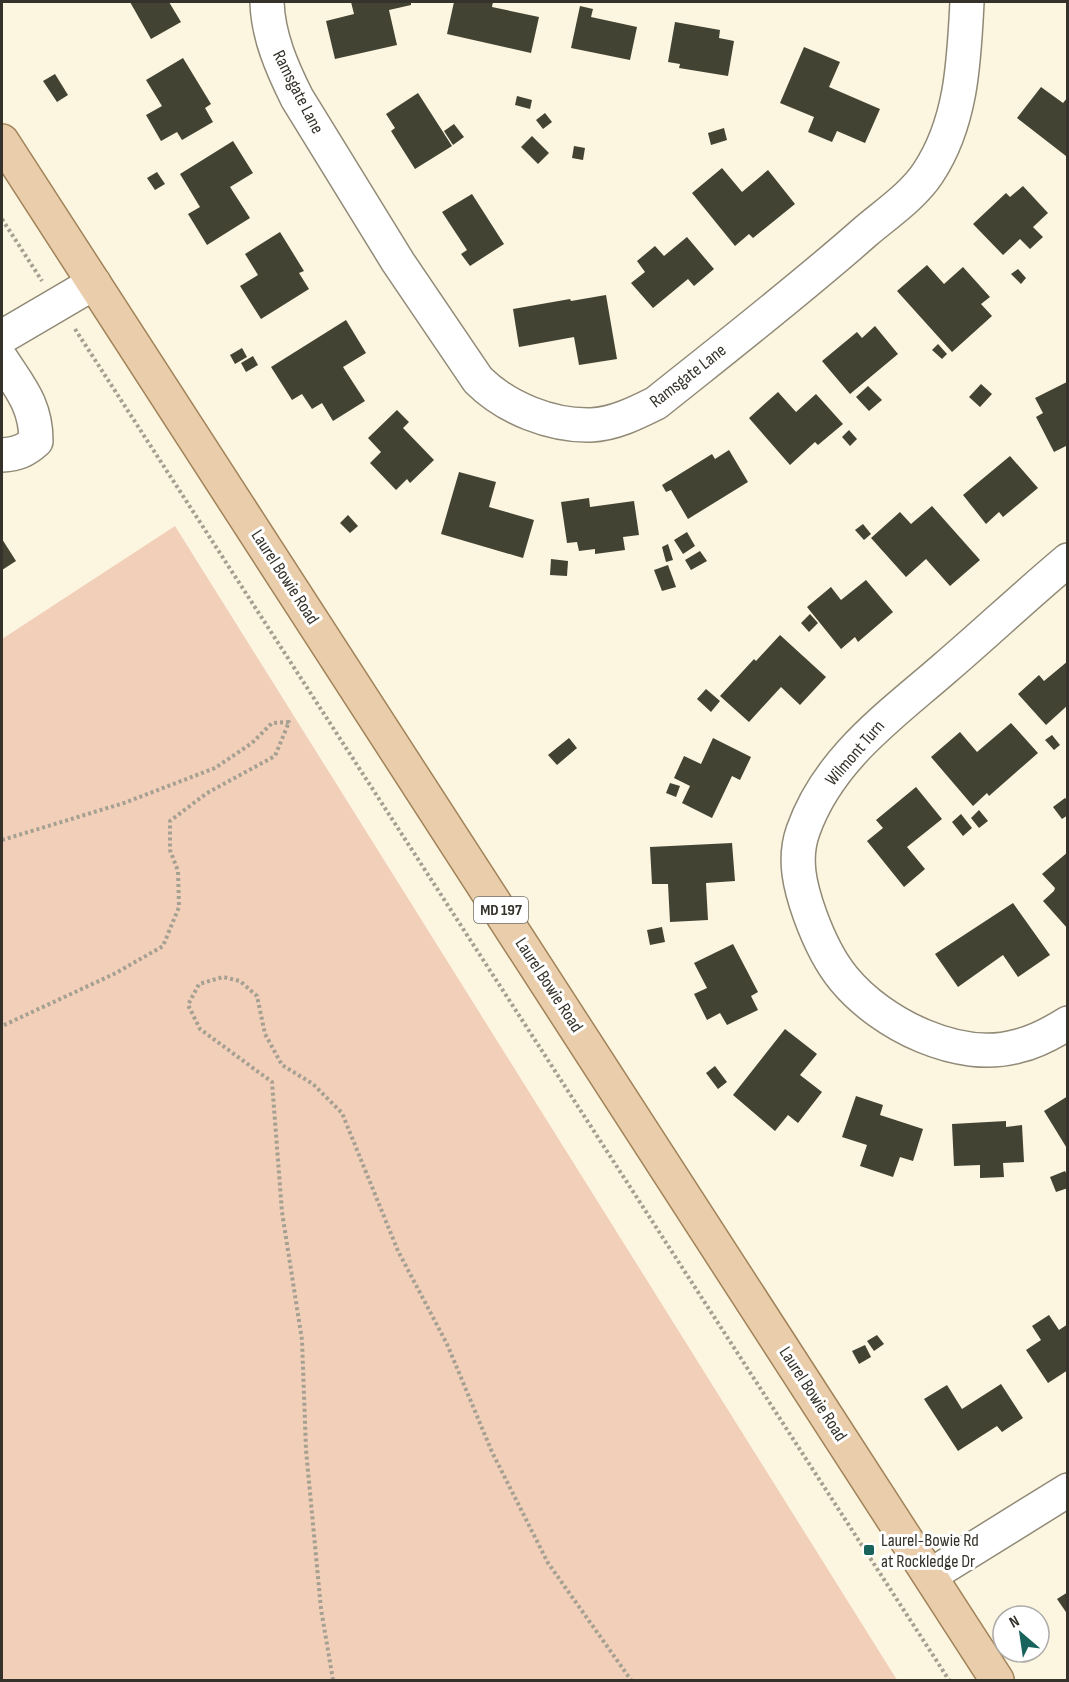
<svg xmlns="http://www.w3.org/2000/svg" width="1069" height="1682" font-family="'Sofia Sans Condensed',sans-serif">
<rect width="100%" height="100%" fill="#fcf5e0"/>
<polygon fill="#f1cfb9" points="175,526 897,1680 2,1680 2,639"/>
<g fill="#424332">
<polygon points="130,2 169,2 181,22 151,39"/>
<polygon points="351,2 411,2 411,5 389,10 397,45 335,59 326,21 354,14"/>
<polygon points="454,2 493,2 492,7 539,17 531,53 447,34"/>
<polygon points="580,6 593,9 591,17 637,27 630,60 571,48"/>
<polygon points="675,22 720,30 719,38 734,41 728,76 679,68 680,64 668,62"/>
<polygon points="804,47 840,62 829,87 880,109 865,143 837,131 832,142 808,132 814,117 780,103"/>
<polygon points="183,58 211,104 205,108 213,122 182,140 177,132 161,141 146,115 162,106 146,80"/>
<polygon points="55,74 68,95 57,102 43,81"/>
<polygon points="1041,87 1063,103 1068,97 1066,156 1017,118"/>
<polygon points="418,93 452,146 415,169 391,131 395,128 386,114"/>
<polygon points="517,96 532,100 530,109 515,105"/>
<polygon points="545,113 552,122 543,129 536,120"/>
<polygon points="454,124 464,137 453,145 444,131"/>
<polygon points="724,128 727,140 711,145 708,133"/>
<polygon points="532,136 549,153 538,164 521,147"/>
<polygon points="233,141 253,173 230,187 250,218 207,245 188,214 200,207 180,174"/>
<polygon points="574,146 585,148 583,160 572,158"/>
<polygon points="722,168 742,192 768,170 795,204 753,238 749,234 735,246 692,193"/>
<polygon points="157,172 165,184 155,190 147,178"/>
<polygon points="1023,186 1048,213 1033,227 1043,237 1030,249 1020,239 1003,255 973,224 1006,193 1010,197"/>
<polygon points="472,194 504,244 470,266 461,254 467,250 442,212"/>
<polygon points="280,232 304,271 299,273 309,289 261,319 240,286 258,275 245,254"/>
<polygon points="687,237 714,269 694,286 688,279 653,308 631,283 645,272 637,261 655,246 664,256"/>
<polygon points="927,265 944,284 963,267 990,297 981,304 992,316 952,352 897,291"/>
<polygon points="1018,269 1026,278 1021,284 1011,274"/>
<polygon points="606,295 617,359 579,365 574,337 519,347 513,309 570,299 571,301"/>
<polygon points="346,320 366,353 343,367 365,401 333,421 322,403 312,409 302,394 292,400 271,367"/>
<polygon points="875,326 898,354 850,394 822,361 857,332 862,338"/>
<polygon points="938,344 947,354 942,359 932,350"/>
<polygon points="242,348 247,357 235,364 230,355"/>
<polygon points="253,356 258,365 246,372 241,363"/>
<polygon points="1067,382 1068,445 1054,452 1036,417 1043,413 1035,398"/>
<polygon points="981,384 992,394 980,407 969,397"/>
<polygon points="868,386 882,400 869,411 856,397"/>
<polygon points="778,392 796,412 816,394 843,424 818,445 815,442 790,465 749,418"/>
<polygon points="397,410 409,422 403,428 434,460 410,483 407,479 396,490 370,463 381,452 368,438"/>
<polygon points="849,430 857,439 850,446 842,437"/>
<polygon points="729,450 748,482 688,519 671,490 666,492 662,485 712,454 715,459"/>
<polygon points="1010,456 1038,488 1003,517 999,512 986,524 963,495"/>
<polygon points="459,472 496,482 489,507 534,520 523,558 441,534"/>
<polygon points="589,498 590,507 634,501 639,535 623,537 625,550 595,554 595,549 579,551 577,542 567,543 561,502"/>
<polygon points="932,506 980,560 950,586 926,559 906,577 871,538 900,512 911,524"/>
<polygon points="348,515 358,526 350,533 340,523"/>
<polygon points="863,524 871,534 864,540 855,530"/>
<polygon points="687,532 695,546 683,554 674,540"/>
<polygon points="2,539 16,561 2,570"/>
<polygon points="668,544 673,560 666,562 662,547"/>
<polygon points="700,551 707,561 691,570 685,560"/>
<polygon points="551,559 568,561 567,576 550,575"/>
<polygon points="668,565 676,587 662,591 654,570"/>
<polygon points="866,580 893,612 858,642 855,637 841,649 807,607 831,587 841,600"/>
<polygon points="810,614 818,623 809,632 801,623"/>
<polygon points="780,635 826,677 800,705 781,687 749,722 720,696 754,659 756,661"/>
<polygon points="1068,661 1068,705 1046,725 1018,694 1039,675 1044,681"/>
<polygon points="706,689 720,701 711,712 697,699"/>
<polygon points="1011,723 1038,753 989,796 987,793 973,806 931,757 960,732 977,752"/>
<polygon points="1052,735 1060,745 1054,750 1045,740"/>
<polygon points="569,738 577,748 557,765 548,755"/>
<polygon points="713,738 751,757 740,780 732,776 712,818 682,803 690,786 674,778 684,756 701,764"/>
<polygon points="670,783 680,786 676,797 666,793"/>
<polygon points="916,787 942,819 907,847 925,869 904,887 867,841 883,828 876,820"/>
<polygon points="1065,798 1068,801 1068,815 1062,819 1053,807"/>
<polygon points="979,810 988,821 979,828 971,818"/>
<polygon points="961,814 972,828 963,836 952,822"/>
<polygon points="732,843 735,881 706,883 708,920 670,922 668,884 652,884 650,847"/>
<polygon points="1068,852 1068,929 1043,901 1054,891 1055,888 1042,874"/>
<polygon points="1013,903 1050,955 1018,977 1003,955 958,987 935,954"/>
<polygon points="662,927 665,942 650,945 647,930"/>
<polygon points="733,944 758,992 751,996 758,1010 727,1025 720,1013 707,1020 694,994 707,988 694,963"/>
<polygon points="785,1029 817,1054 800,1075 822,1092 798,1123 788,1115 775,1131 733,1095"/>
<polygon points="715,1066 727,1082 718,1089 706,1073"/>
<polygon points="856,1096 883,1105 880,1115 923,1129 913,1161 900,1157 893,1177 860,1166 867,1145 842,1137"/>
<polygon points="1068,1096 1068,1150 1044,1111"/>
<polygon points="1006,1121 1006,1127 1022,1125 1024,1162 1003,1163 1004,1177 980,1178 980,1165 954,1166 952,1124"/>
<polygon points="1065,1171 1068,1177 1068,1188 1056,1192 1050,1177"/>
<polygon points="1049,1315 1059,1330 1068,1324 1068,1370 1048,1383 1026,1350 1041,1340 1032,1326"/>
<polygon points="877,1335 884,1344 874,1351 867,1341"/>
<polygon points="865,1345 871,1357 859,1364 852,1351"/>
<polygon points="1001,1384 1023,1418 1002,1432 997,1426 958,1451 924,1399 947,1385 962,1409"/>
<polygon points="1068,1592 1068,1615 1057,1599"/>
</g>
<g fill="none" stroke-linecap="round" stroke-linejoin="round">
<g stroke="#908a77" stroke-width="36">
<g id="minor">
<path d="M267,2C268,36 282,68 297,98L398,262L478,380C506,408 551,426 591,425C614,424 636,413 656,403C726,347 797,292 865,232C886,214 913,196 928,173C962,122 964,60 967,2"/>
<polyline points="2,337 94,283"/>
<path d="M2,360C20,388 36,405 36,441C25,451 17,454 2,455"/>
<path d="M1068,560C1026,595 986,633 945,668C890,716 828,759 803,831C793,859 800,887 810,915C818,937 829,961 844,979C881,1024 959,1063 1018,1046C1036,1042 1052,1033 1068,1023"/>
<polyline points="931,1575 1068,1490"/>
</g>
</g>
<g stroke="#a18359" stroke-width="36">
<polyline id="major" points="2,141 997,1680"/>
</g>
<g stroke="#a5a091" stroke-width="4" stroke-dasharray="3 3" stroke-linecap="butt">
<polyline points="2,219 42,281"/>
<polyline points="75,329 949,1680"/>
<polyline points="2,840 124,803 215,768 252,743 272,723 289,722 275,756 207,793 170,821 170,850 178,871 179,907 163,946 116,973 2,1026"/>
<polyline points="333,1680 321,1609 306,1450 302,1340 282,1212 272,1082 200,1029 188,1005 199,984 223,977 240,981 257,996 265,1034 282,1065 313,1084 342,1113 398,1251 447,1344 492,1452 548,1563 631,1680"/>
</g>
<use href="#minor" stroke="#fff" stroke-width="33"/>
<use href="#major" stroke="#eaceab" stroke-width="33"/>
</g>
<rect fill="#18635b" stroke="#fff" stroke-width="2" x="863" y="1544" width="12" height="12" rx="3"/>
<g text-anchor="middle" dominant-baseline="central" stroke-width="6" stroke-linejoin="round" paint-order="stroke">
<rect fill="#fff" stroke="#71706a" stroke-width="1.5" x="474" y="897" width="54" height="26" rx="4.5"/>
<g font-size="16" font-weight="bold" fill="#34322a">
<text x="501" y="910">MD 197</text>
</g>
<g font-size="18" fill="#34322a" stroke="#fff">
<text transform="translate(298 92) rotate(63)">Ramsgate Lane</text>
<text transform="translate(688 376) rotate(-38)">Ramsgate Lane</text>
<text transform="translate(285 577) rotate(57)">Laurel Bowie Road</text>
<text transform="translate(855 753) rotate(-49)">Wilmont Turn</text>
<text transform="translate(549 985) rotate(57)">Laurel Bowie Road</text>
<text transform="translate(813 1394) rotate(57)">Laurel Bowie Road</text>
</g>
<g font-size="18" fill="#34322a" stroke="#fff" text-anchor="start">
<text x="881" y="1540">Laurel-Bowie Rd<tspan x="881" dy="21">at Rockledge Dr</tspan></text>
</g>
</g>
<rect width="1069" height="1682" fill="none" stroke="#34322a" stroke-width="6"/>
<g transform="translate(1021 1634) rotate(331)"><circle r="28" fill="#ffffff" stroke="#aeadaa" stroke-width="1.5"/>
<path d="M0-4.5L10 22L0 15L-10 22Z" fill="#18635b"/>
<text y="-9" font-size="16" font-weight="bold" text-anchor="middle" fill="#34322a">N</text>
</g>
</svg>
